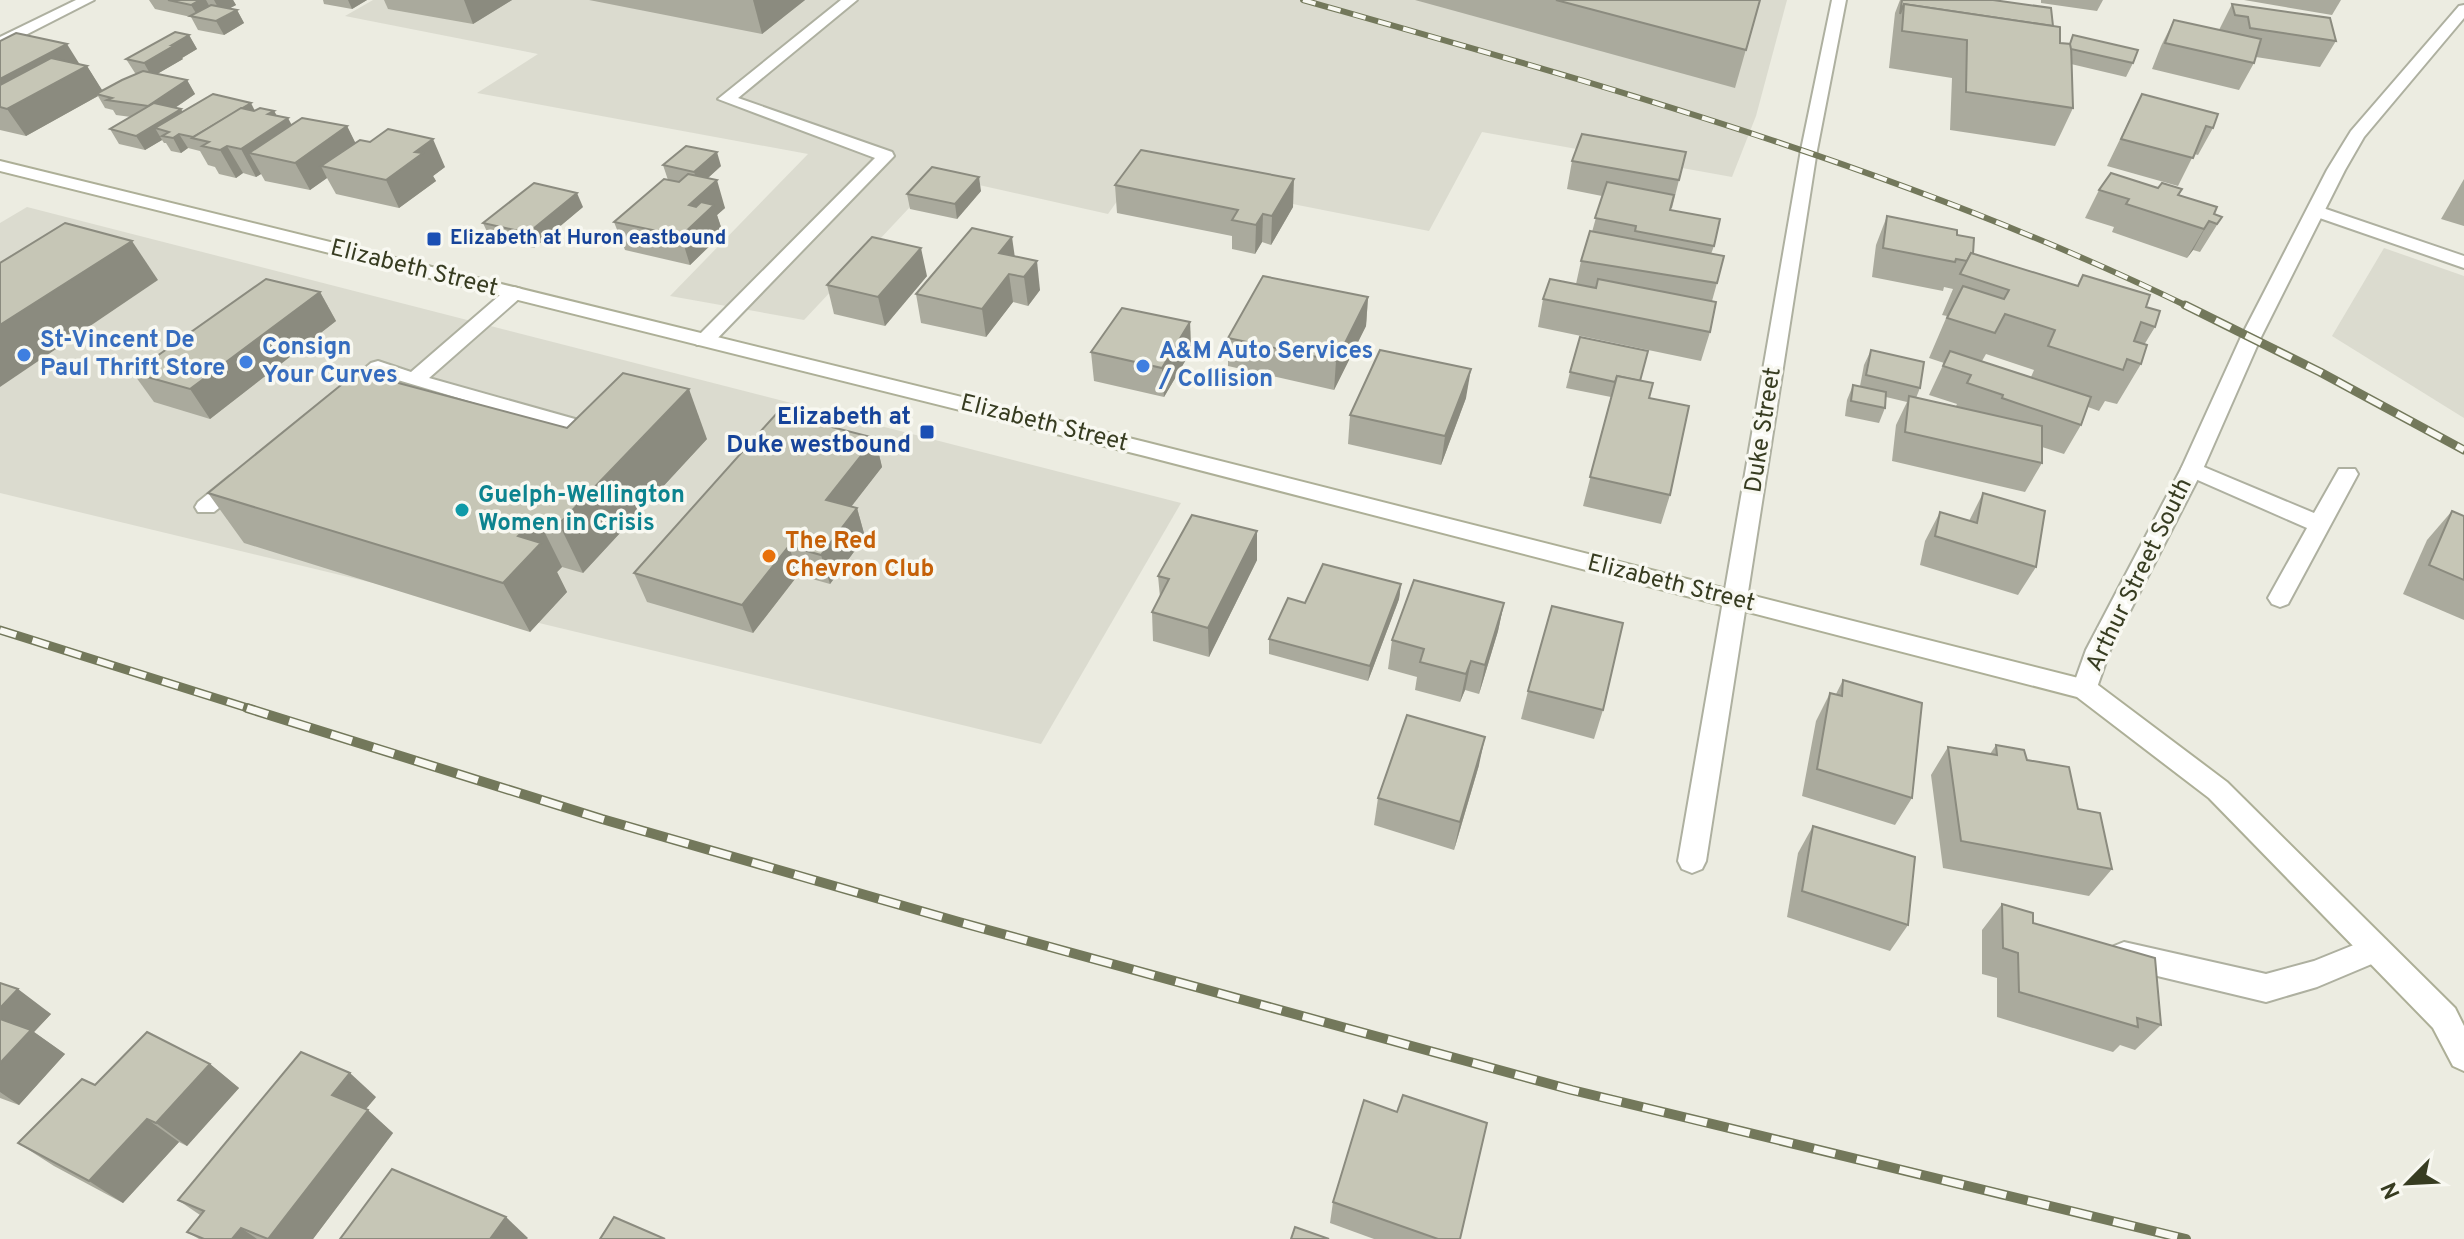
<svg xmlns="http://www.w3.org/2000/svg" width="2464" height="1239" font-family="Overpass,sans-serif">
<rect width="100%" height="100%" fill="#ecece1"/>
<g fill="#dbdbcf">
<polygon points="373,0 1787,0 1756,116 1732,177 1482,132 1429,231 1137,173 1108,214 939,176 804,320 670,296 808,154 477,93 538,54 345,16"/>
<polygon points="27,207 1181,503 1041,744 0,493 0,223"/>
<polygon points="2384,248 2464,276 2464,418 2332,336"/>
</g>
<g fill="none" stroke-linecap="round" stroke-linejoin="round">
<g stroke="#aeb0a0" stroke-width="4">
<g id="service">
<polygon points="841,0 857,0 738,98 892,152 894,156 711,345 697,345 694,341 697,337 875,158 718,99"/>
<polygon points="2317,206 2464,256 2464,268 2311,215 2308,211 2311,207"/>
<polygon points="514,287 521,289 524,293 521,297 429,378 607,428 611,433 607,438 593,438 381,375 351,400 337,400 334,395 371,363 378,361 411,372 507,289"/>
<polygon points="2192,462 2314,513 2339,469 2355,469 2358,474 2288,604 2280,607 2272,604 2268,598 2307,528 2184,474 2181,469 2184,464"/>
<polygon points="238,474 246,476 249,481 246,486 214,512 198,512 195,507 198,502 230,476"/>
<polygon points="2376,936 2386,940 2390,949 2386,958 2317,987 2266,1002 2124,968 2114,964 2109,955 2114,946 2124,942 2266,974 2314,961"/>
</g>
</g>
<g stroke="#aeb0a0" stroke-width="4">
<g id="minor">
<polygon points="76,0 94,0 0,48 0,37"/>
<polygon points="1832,0 1846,0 1817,150 1706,861 1702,869 1692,873 1682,869 1678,861 1801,150"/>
<polygon points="2464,5 2464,18 2364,137 2345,170 2261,337 2203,469 2110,650 2094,696 2085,699 2076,696 2072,689 2086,650 2181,469 2241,337 2327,170 2351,131 2459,6"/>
</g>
</g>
<g stroke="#adaf97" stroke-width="4">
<polygon id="secondary" points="0,161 1145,442 2094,682 2227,782 2455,1008 2464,1026 2464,1071 2453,1066 2433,1028 2209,798 2077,697 1145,456 0,171"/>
</g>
<use href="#service" fill="#fff" fill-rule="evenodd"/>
<use href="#minor" fill="#fff" fill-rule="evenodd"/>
<use href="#secondary" fill="#fff" fill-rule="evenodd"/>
<g stroke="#73785b" stroke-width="6">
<path id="rail-far2" d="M1303,0C1605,86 1906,169 2189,307"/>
</g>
<g stroke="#73785b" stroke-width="9">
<g id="rail-far1">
<polyline points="2185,305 2320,372 2464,450"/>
<polyline points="0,630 254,710"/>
</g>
</g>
<g stroke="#73785b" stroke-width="10">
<polyline id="rail" points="247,708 602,819 959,922 1572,1090 2186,1239"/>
</g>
<use href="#rail-far2" stroke="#f8f8f1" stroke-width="4" stroke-dasharray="13" stroke-linecap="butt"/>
<use href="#rail-far1" stroke="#f8f8f1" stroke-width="6" stroke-dasharray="17" stroke-linecap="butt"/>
<use href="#rail" stroke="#f8f8f1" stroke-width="7" stroke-dasharray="22" stroke-linecap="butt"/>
</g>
<g fill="#aaaa9d" fill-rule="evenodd">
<polygon points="149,0 233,0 236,5 230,8 237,10 244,23 224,35 198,30 191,17 155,9"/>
<polygon points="323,0 367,0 352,9 324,4"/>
<polygon points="384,0 512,0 473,24 388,9"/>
<polygon points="589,0 805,0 762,34"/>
<polygon points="1415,0 1760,0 1735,88"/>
<polygon points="1900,0 1994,0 2053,26 2060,43 2133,63 2126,77 2071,64 2073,108 2055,146 1950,130 1952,78 1889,68 1895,13"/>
<polygon points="2041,0 2103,0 2097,11 2041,3"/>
<polygon points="2244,0 2341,0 2332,15"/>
<polygon points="2232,4 2336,41 2320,67 2256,57 2254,63 2239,90 2152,69 2161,46 2174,20 2219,30"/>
<polygon points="189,35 197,49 182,58 183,59 157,74 187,80 195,94 175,108 183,112 274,111 277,116 292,125 347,126 355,143 445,167 433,176 436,181 399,208 336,194 327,178 310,190 265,181 261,174 256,177 243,173 236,178 219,174 215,167 208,165 200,151 188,148 181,153 171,151 166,143 164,143 162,140 145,150 119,144 110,129 131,117 116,115 113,110 105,108 98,96 26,136 0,130 0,41 87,66 102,91 137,73 135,73 126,59"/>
<polygon points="2142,94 2213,128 2198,155 2194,154 2178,186 2107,166"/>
<polygon points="1686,152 1672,208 1671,208 1670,210 1714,246 1711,254 1717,283 1712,301 1710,332 1701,361 1538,327 1543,299 1576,284 1581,261 1592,232 1602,196 1567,189 1572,161"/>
<polygon points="663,165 721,166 708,178 725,208 717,215 723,233 690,265 625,250 614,222 668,180"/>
<polygon points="2464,179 2464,226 2441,219"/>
<polygon points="1115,185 1293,207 1271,245 1262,242 1255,254 1232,249 1232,236 1117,213"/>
<polygon points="2158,188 2182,189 2179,195 2214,214 2222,217 2200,252 2193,250 2187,258 2112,232 2114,227 2085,218 2099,190"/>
<polygon points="981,191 957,219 910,209 907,194"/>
<polygon points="583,207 534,248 490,238 483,223"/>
<path d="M1887,216L1957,235L1973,254L2077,286L2083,275L2146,307L2155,327L2144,345L2141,364L2117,404L2105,401L2099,411L2088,407L2081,425L2064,454L2042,447V463L2025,492L1892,461L1896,425L1907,402L1886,397L1885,408L1879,423L1845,416L1847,400L1853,385L1860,386L1864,365L1871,350L1920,388L1916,398L1956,406L1957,404L1929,395L1944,363L1929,358L1947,316L1942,315L1953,289L1944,287L1943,291L1872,277L1876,245ZM1986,354L2034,370L2031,377L1982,361Z"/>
<polygon points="1015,257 1040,290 1028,306 1013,302 986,337 921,323 916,294"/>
<polygon points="927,276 885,326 834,314 827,285"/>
<polygon points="320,292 336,321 210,419 154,402 133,373"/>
<polygon points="1368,297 1366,326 1334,390 1228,366 1228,338"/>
<polygon points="1190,322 1191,351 1164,397 1094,381 1091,352"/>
<polygon points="1570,372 1640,381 1649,398 1670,495 1661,524 1583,506 1611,397 1566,388"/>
<polygon points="1466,398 1441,465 1348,444 1350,415"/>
<polygon points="567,428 707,439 583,573 562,567 557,572 567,592 530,632 244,543 208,493"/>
<polygon points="875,438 882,467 851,506 857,508 865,537 830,584 798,575 753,633 647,602 634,573"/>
<polygon points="1983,493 2036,567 2018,595 1920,565 1925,541 1940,512 1969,521"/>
<polygon points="2452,511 2464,516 2464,620 2403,594 2427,540"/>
<polygon points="1257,531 1257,560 1209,657 1153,641 1152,612 1160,597 1158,576"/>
<polygon points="1401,584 1399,599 1368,681 1269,654 1269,639 1305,603"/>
<polygon points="1504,603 1498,631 1479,694 1465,690 1460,702 1415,690 1417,677 1388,669 1392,640"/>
<polygon points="1843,680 1912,798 1895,825 1802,796 1816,721 1830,693 1836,694"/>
<polygon points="1528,691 1603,710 1594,739 1521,719"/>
<polygon points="1996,745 2027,760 2078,809 2112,869 2089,896 1943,868 1931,775 1948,747 1990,754"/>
<polygon points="1479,765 1454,850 1374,825 1378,798"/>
<polygon points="1813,826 1908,925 1890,951 1787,917 1798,853"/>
<polygon points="2002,904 2033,923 2161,1025 2135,1050 2120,1045 2113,1052 1997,1017 1997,978 1982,974 1982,930"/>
<polygon points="0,983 51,1014 34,1032 65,1054 19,1105 0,1098"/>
<polygon points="210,1064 239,1088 187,1146 179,1142 123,1203 54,1166 18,1143 95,1085"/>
<polygon points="376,1097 366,1109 393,1133 313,1239 199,1239 187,1232 200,1215 178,1200"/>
<polygon points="1333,1202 1460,1239 1374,1239 1330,1223"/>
</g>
<g fill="#8b8b7f">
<polygon points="200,0 206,0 212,11 199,18 191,5"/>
<polygon points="214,0 233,0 236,5 221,13"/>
<polygon points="348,0 367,0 352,9"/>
<polygon points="464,0 512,0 473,24"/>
<polygon points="753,0 805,0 762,34"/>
<polygon points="237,10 244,23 224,35 216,21"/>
<polygon points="189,35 197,49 182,58 183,59 152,77 144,63"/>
<polygon points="67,44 82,68 87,66 104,93 96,94 98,96 26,136 7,109 0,107 0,79"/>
<polygon points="187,80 195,94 157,120 148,106"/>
<polygon points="251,103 258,117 226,118"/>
<polygon points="181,109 189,123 169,132 155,128 162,140 145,150 136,136"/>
<polygon points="274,111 281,123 288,118 303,146 249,153 261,174 256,177 241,149 268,114"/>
<polygon points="347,126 361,154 321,166 327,178 310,190 295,163"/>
<polygon points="179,134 188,148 181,153 173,138"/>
<polygon points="433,139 445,167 433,176 436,181 399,208 386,180 415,152"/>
<polygon points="227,146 243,173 236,178 220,150"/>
<polygon points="717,152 721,166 699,186 694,172"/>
<polygon points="979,177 981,191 957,219 955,204"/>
<polygon points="1294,179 1293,207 1271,245 1272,216"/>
<polygon points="717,180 725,208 717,215 723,233 690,265 681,236 689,205"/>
<polygon points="577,193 583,207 534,248 528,233"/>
<polygon points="1263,214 1262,242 1255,254 1256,225"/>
<polygon points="2209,221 2193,250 2187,258 2204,229"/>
<polygon points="1012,237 1016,265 1009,274 1013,302 986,337 982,309 999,253"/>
<polygon points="132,241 158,280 0,387 0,325"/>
<polygon points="921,248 927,276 885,326 878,297"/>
<polygon points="1037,261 1040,290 1028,306 1024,277"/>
<polygon points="320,292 336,321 210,419 190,389"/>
<polygon points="1368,297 1366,326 1334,390 1336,361"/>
<polygon points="1190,322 1191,351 1164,397 1162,368"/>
<polygon points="1471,369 1466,398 1441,465 1445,436"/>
<polygon points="689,389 707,439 583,573 559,524"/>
<polygon points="875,438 882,467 834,529 826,500"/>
<polygon points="857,508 865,537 830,584 821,555"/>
<polygon points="537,517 562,567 557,572 567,592 530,632 503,583 518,536"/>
<polygon points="1257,531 1257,560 1209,657 1208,628"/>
<polygon points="789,546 798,575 753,633 742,605"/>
<polygon points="1401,584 1399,599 1368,681 1370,666"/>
<polygon points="1504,603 1498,631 1479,694 1485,665"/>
<polygon points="1471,661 1465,690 1460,702 1466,674"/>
<polygon points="1485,737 1479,765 1454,850 1460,822"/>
<polygon points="18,989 51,1014 34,1032 65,1054 19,1105 0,1092 0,1008"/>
<polygon points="210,1064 239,1088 187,1146 156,1123"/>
<polygon points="350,1073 376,1097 358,1118 332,1095"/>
<polygon points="368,1110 393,1133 313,1239 268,1239"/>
<polygon points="147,1119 179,1142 123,1203 89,1181"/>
<polygon points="506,1217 528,1238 527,1239 490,1239"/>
<polygon points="241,1228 257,1239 232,1239"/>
</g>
<g fill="#c6c6b6" stroke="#8b8b7f" stroke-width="2">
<polygon points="168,0 200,0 191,5"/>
<polygon points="1556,0 1760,0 1746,50"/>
<polygon points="1902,0 1993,0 2051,8 2053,26 1904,4 1900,14"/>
<polygon points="1904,4 2060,27 2060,43 2071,44 2073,108 1966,92 1967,40 1902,31"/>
<polygon points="2232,4 2330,18 2336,41 2250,28 2248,17 2235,15"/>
<polygon points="211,5 237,10 216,21 190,16"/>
<polygon points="2174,20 2261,39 2254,63 2165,43"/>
<polygon points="175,32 189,35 172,45 175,45 144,63 126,59"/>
<polygon points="16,33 67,44 0,79 0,41"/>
<polygon points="2073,35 2138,50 2133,63 2071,49 2070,44"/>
<polygon points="51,58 87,66 7,109 0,107 0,85"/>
<polygon points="143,71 187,80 148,106 107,100 112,98 96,94 122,80"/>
<polygon points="213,94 251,103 193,137 179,134 173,138 162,136 169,132 155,128"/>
<polygon points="2142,94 2218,114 2213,128 2206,126 2193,158 2121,139"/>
<polygon points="154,103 181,109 136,136 110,129"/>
<polygon points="241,108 254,111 260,108 274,111 268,114 288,118 241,149 227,146 220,150 202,146 209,142 192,138"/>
<polygon points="302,118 347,126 295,163 249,153"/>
<polygon points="388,129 433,139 415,152 423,153 386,180 321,166 360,140 370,142"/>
<polygon points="1582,134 1686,152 1679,180 1572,161"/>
<polygon points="686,146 717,152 694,172 663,165"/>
<polygon points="1141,150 1294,179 1272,216 1263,214 1256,225 1232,220 1238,210 1115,185"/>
<polygon points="932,167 979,177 955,204 907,194"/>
<polygon points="2111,173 2158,188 2162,183 2182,189 2178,195 2217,207 2214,214 2222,217 2217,224 2209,221 2204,229 2126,204 2129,199 2099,190"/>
<polygon points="688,174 717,180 689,205 696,207 701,202 714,205 681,236 614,222 664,179 679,182"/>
<polygon points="1607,182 1674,195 1670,210 1720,219 1714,246 1635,231 1636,226 1595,218"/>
<polygon points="534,183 577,193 528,233 483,223"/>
<polygon points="1887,216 1957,230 1957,235 1974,238 1973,254 1971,253 1967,261 1956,259 1955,262 1883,248"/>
<polygon points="65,223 132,241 0,325 0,263"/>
<polygon points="972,228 1012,237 999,253 1037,261 1024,277 1009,274 982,309 916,294"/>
<polygon points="1590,231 1724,256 1717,283 1581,261"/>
<polygon points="872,237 921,248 878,297 827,285"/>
<polygon points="1971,253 2078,286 2083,275 2150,295 2146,307 2160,311 2155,327 2141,322 2134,341 2147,345 2141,364 2127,359 2123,370 2048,346 2055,330 2005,314 1995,333 1947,318 1963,286 2004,299 2009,290 1960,274"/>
<polygon points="1263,276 1368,297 1336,361 1228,338"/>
<polygon points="266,279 320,292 190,389 133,373"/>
<polygon points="1550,279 1596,288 1598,279 1716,302 1710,332 1543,299"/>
<polygon points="1122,308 1190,322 1162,368 1091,352"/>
<polygon points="1580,337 1648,351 1640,381 1617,376 1615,382 1570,372"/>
<polygon points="1380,350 1471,369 1445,436 1350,415"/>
<polygon points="1871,350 1924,362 1920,388 1866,375"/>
<polygon points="1950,351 2091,397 2081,425 2002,398 2003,395 1967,383 1971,375 1943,366"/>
<polygon points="357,372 567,428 623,373 689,389 559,524 537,517 518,536 541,543 503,583 208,493"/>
<polygon points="1617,376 1653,383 1649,398 1689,406 1670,495 1590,477"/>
<polygon points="1853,385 1886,392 1885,408 1851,401"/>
<polygon points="1909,396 2042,426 2042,463 1905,432"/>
<polygon points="777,413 875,438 826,500 857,508 821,555 789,546 742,605 634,573"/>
<polygon points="1983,493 2045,511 2036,567 1935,536 1940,512 1977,523"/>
<polygon points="2452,511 2464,516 2464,580 2429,565"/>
<polygon points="1192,515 1257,531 1208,628 1152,612 1169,579 1158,576"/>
<polygon points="1323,564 1401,584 1370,666 1269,639 1288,598 1305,603"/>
<polygon points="1414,580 1504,603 1485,665 1471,661 1466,674 1420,662 1424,649 1392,640"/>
<polygon points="1552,606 1623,623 1603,710 1528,691"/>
<polygon points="1843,680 1922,703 1912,798 1817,769 1830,693 1842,696"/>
<polygon points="1407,715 1485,737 1460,822 1378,798"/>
<polygon points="1996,745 2024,750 2027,760 2069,767 2078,809 2100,813 2112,869 1961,841 1948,747 1997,755"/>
<polygon points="1813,826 1915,857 1908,925 1802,891"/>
<polygon points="2002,904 2033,913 2033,923 2155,958 2161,1025 2137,1018 2138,1027 2019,992 2018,953 2003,948"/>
<polygon points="0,983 18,989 0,1008"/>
<polygon points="0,1019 31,1030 0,1063"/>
<polygon points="147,1032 210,1064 156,1123 147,1119 89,1181 18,1143 82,1079 95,1085"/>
<polygon points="301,1052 350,1073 332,1095 368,1110 268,1239 241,1228 232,1239 204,1239 187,1232 204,1211 178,1200"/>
<polygon points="1403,1095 1487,1123 1460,1239 1438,1239 1333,1202 1364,1100 1397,1112"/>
<polygon points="392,1169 506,1217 490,1239 340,1239"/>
<polygon points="614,1217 665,1239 600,1239"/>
<polygon points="1295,1227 1329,1239 1291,1239"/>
</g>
<g fill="#1a4fb4" stroke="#f8f8f1" stroke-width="3">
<rect x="426" y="231" width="16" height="16" rx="4"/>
<rect x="919" y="424" width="16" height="16" rx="4"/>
</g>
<g fill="#3f7fe0" stroke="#f8f8f1" stroke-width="3">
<circle cx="24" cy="355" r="8"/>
<circle cx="246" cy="362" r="8"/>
<circle cx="1143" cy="366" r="8"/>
</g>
<circle fill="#0f9aa8" stroke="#f8f8f1" stroke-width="3" cx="462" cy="510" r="8"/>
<circle fill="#e8710a" stroke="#f8f8f1" stroke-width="3" cx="769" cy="556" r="8"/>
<g text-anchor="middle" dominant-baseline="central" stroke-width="7" stroke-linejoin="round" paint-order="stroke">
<g font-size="20" font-weight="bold" fill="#164399" stroke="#f8f8f1" text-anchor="start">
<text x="450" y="239">Elizabeth at Huron eastbound</text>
</g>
<g font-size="24" fill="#373c21" stroke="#f8f8f1">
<text transform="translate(414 269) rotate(14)">Elizabeth Street</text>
<text transform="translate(1044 424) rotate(14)">Elizabeth Street</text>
<text transform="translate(1764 430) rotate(-81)">Duke Street</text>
<text transform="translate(2140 575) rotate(-64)">Arthur Street South</text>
<text transform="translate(1671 584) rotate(14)">Elizabeth Street</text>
</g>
<g font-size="24" font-weight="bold" fill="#366cbe" stroke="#f8f8f1" text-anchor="start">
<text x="40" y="341">St-Vincent De<tspan x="40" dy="28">Paul Thrift Store</tspan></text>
<text x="262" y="348">Consign<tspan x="262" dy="28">Your Curves</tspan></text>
<text x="1159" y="352">A&amp;M Auto Services<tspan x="1159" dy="28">/ Collision</tspan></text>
</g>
<g font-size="24" font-weight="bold" fill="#164399" stroke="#f8f8f1" text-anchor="end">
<text x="911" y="418">Elizabeth at<tspan x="911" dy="28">Duke westbound</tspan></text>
</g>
<g font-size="24" font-weight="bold" fill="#0d838f" stroke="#f8f8f1" text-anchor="start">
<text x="478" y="496">Guelph-Wellington<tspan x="478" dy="28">Women in Crisis</tspan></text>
</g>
<g font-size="24" font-weight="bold" fill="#c56008" stroke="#f8f8f1" text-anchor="start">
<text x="785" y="542">The Red<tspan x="785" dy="28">Chevron Club</tspan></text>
</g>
</g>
<g transform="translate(2408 1183) rotate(246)" stroke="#f8f8f1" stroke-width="6" paint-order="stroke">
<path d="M0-6L14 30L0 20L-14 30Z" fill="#373c21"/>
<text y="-12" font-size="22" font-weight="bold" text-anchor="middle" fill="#373c21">N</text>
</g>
</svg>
